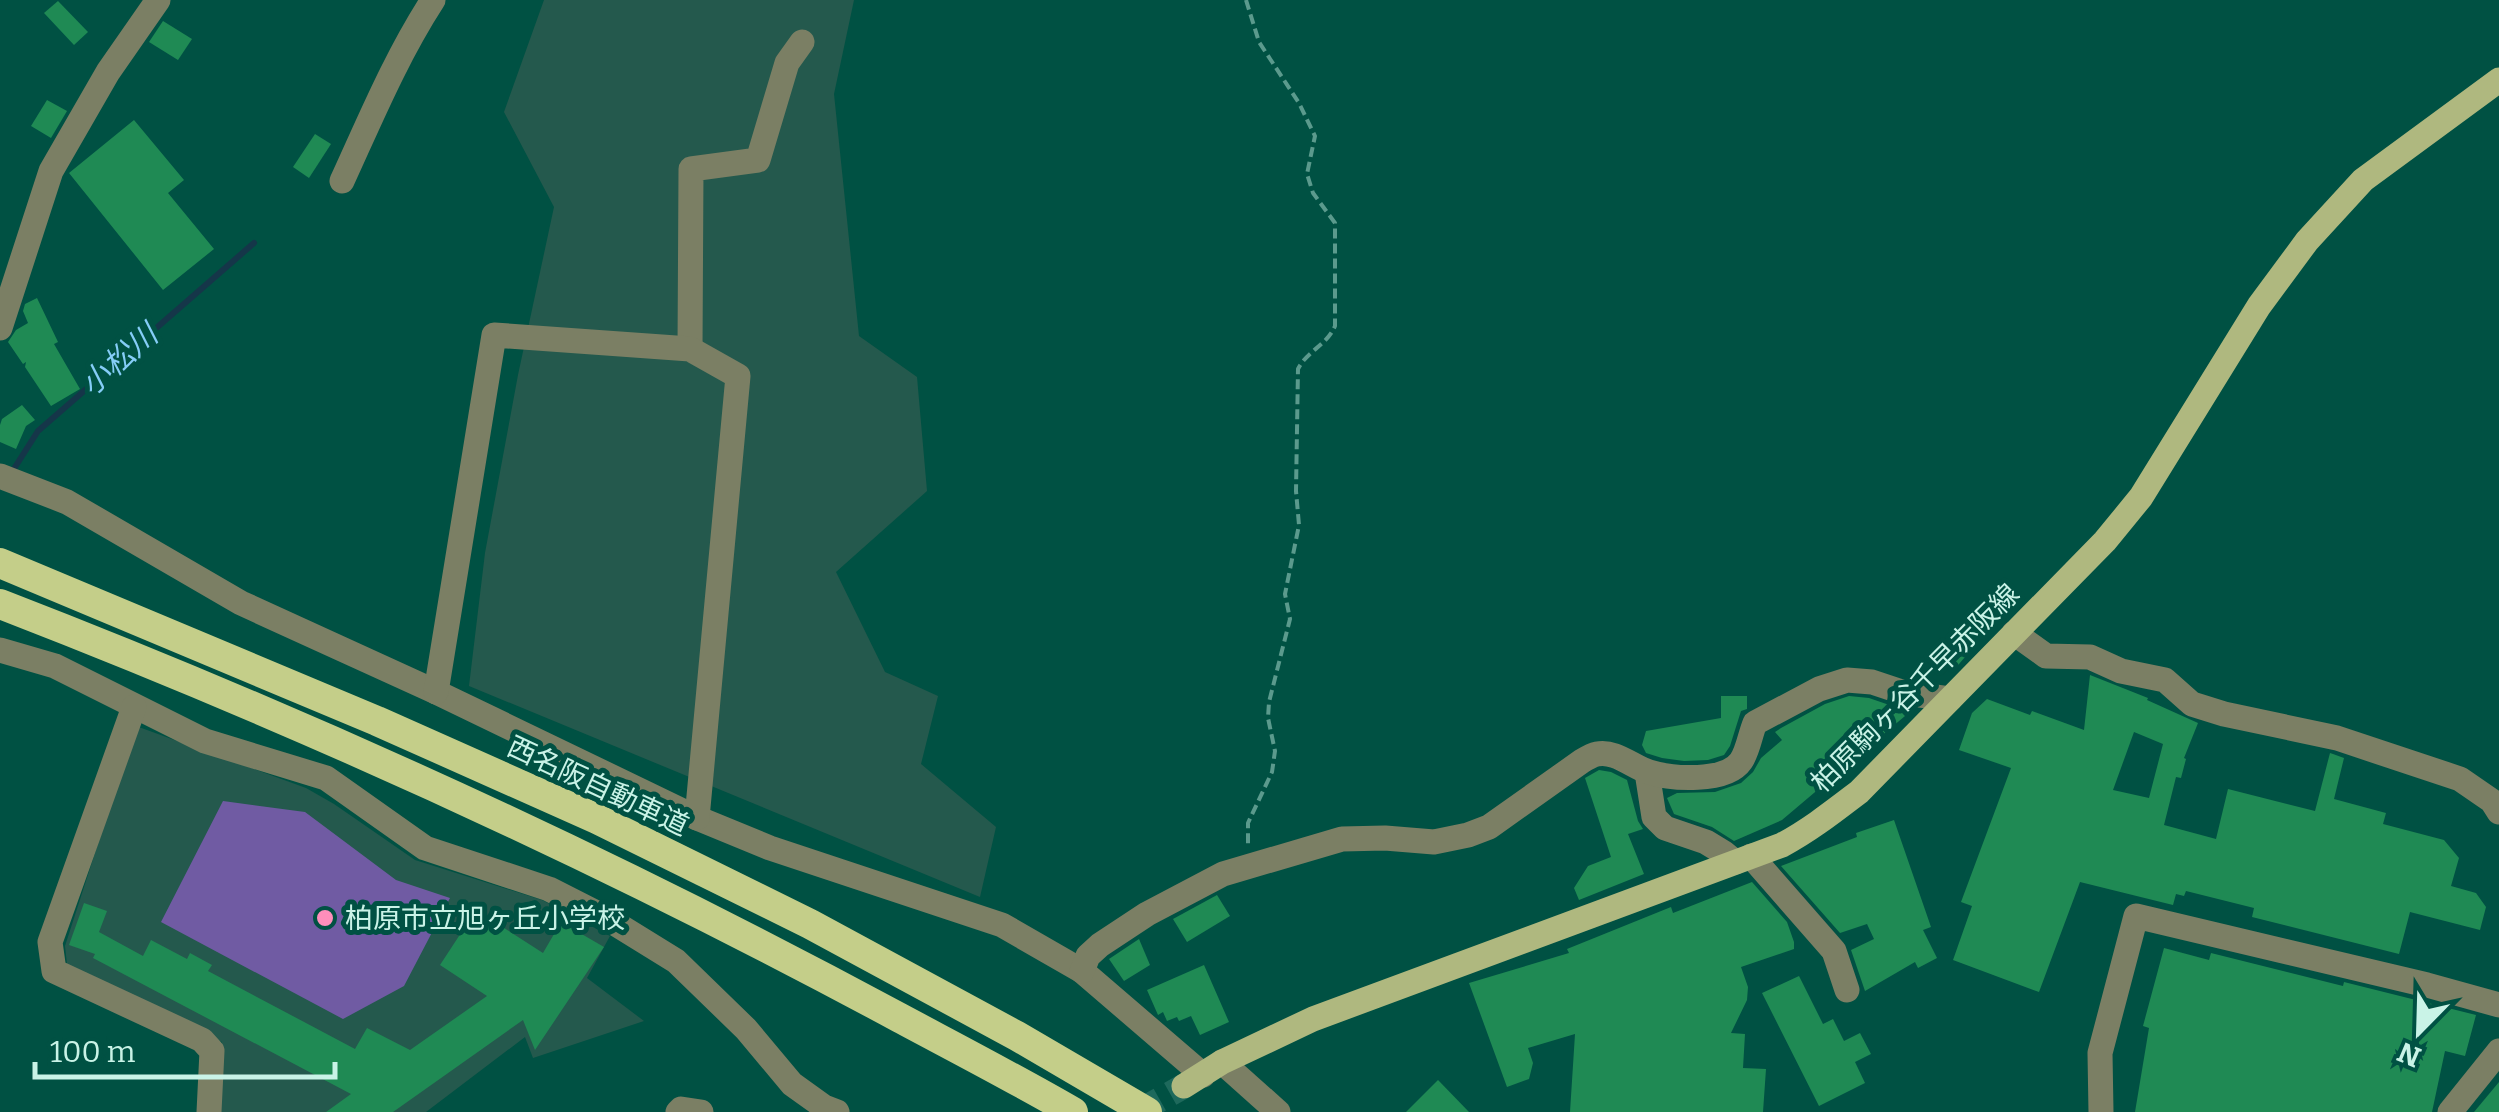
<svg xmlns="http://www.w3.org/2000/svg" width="2499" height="1112" font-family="Bitter,'Noto Sans JP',serif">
<rect width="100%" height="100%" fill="#005143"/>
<g fill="#24594d">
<polygon points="544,0 854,0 834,94 859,336 917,377 927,491 836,572 885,672 938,696 921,764 996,827 980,897 469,686 485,553 518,375 554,207 504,112"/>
<polygon points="136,726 306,788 334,804 415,860 542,900 610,936 587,978 644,1021 533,1058 525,1037 426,1112 219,1112 222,1042 67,964 65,946"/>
</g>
<polygon fill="#705ba3" points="223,801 305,812 396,880 450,898 404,986 343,1019 161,922"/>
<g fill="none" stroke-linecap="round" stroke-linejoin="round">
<polyline stroke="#153649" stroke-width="6" points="10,475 38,431 254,243"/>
</g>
<g fill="#1f8a54" fill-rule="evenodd">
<polygon points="58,1 88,32 74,45 44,13"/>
<polygon points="163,21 192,39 178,60 149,42"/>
<polygon points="47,100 67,111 51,138 31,126"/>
<polygon points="134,120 184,180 168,193 214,249 163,290 69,173"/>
<polygon points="315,134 331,144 309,178 293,167"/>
<polygon points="37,298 58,342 54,344 80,389 51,406 25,367 26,362 23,364 8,342 16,330 28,323 23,311 25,304"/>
<polygon points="22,405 35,420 26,426 16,449 0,442 0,425 2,419"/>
<polygon points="1960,628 1977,643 1953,671 1936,657"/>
<path d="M2090,675L2148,698L2147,700L2198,723L2184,758L2186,759L2181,778L2176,777L2164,825L2216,839L2228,789L2315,811L2330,753L2333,754L2344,758L2334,799L2386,813L2383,824L2444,840L2459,858L2451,886L2476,893L2486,907L2480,930L2410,912L2399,954L2252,917L2254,908L2186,891L2184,896L2176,894L2173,905L2080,882L2039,992L1953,960L1972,906L1961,902L2011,768L1959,750L1972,713L1987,699L2030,715L2032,711L2084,730ZM2134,732L2163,744L2149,798L2113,790Z"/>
<polygon points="1721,696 1747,696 1747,709 1741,711 1730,746 1724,755 1708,760 1684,761 1662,758 1646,753 1642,745 1646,731 1721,718"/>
<polygon points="1849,696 1869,698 1898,708 1905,716 1782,820 1734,841 1712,827 1674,814 1667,798 1677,793 1715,792 1741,783 1753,772 1761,758 1782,740 1775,732 1781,728 1825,704"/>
<polygon points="1599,770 1611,772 1627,780 1638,821 1643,829 1628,834 1644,874 1579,900 1574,888 1588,866 1611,857 1585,778"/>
<polygon points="1894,820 1931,927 1923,930 1937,958 1918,968 1915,962 1865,991 1851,950 1874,939 1867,924 1840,933 1781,866 1857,837 1856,833"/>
<polygon points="1752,882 1787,922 1794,942 1794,949 1741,967 1748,987 1747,1000 1731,1033 1745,1034 1743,1068 1766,1069 1763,1112 1570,1112 1575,1034 1528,1048 1533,1063 1529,1079 1507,1087 1469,983 1569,953 1567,949 1671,907 1673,913"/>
<polygon points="1217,895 1230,916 1187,942 1173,919"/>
<polygon points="84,903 107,911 99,932 143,956 151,940 187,959 190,953 212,965 208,971 355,1049 367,1028 410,1050 487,996 440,965 476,910 543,953 561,922 604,947 535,1050 523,1020 393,1112 326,1112 351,1094 93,958 95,954 69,945"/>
<polygon points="1139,939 1150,965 1124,981 1109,959"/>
<polygon points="2164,948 2209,960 2211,953 2343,986 2344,982 2476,1015 2465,1056 2445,1051 2432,1112 2135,1112 2149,1028 2143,1026"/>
<polygon points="1204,965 1229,1022 1200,1035 1191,1016 1179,1021 1177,1017 1167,1021 1163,1012 1158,1015 1147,990"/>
<polygon points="1799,976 1823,1024 1833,1019 1844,1041 1860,1033 1871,1054 1855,1062 1865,1083 1819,1106 1762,993"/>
<polygon points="1438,1080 1469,1112 1406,1112"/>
<polygon points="2499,1082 2499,1112 2474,1112"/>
</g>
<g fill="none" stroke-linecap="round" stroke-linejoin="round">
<polyline stroke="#1e695c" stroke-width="25" stroke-dasharray="25 12" stroke-linecap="butt" points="1138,1112 1184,1086"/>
<path stroke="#5b9a8d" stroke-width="4" stroke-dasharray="10 5" stroke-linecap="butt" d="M1246,0L1259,42L1299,103L1315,136L1307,174L1313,193L1335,223V326C1327,345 1307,351 1298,369L1296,491L1299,525L1285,594L1290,619L1269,702L1268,718L1275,751L1272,772L1248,823V846"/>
<g stroke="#7b7f64" stroke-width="25">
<path d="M342,181C370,120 396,57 433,0"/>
<polyline points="0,328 51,171 108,72 158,0"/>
<polyline points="690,349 691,169 758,160 787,63 802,42"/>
<polyline points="0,476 67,502 241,603 436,692 697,818 770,848 1002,925 1082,971 1203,1075"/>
<polyline points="2014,633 2046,656 2090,657 2121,671 2165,680 2192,704 2224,714 2337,738 2460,779 2492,801 2499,812"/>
<polyline points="0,650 55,666 205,741 326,778 425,848 549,889 608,919 676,961 746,1029 792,1084 824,1107 837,1112"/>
<polyline points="436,692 494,335 690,349 738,376 697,818"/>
<polyline points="134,707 50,942 54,971 202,1040 212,1051 209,1112"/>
<polyline points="1647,772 1654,817 1665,828 1706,842 1724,853 1735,862"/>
<polyline points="1751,856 1834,951 1847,990"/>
<path d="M1082,971L1088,956L1100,945L1147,914L1223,874L1342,839L1385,838L1434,842L1468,835L1489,827L1582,761C1587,758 1592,755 1597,754C1615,750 1633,767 1649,772C1671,779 1726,783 1741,761C1748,751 1750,735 1755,723L1819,689L1847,680L1872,682L1905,693L1950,699"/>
<polyline points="1222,1062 1278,1112"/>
<polyline points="678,1112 681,1109 701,1112"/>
<polyline points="2101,1112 2100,1053 2136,916 2427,985 2499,1005"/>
<polyline points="2450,1112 2499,1051"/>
</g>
<path stroke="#afb87f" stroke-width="25" d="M1184,1086L1222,1062L1313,1019L1782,845C1810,830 1834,811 1859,792L2105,541L2141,497L2259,306L2307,241L2363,180L2499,80"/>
<g stroke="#c4ce89" stroke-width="30">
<polyline points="0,563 377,721 597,819 810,924 1017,1036 1147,1112"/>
<path d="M0,604C308,723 609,861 900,1018C958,1049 1016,1079 1073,1112"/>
</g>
</g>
<circle fill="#fe8ebb" stroke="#005143" stroke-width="4" cx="325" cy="918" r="10"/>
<g text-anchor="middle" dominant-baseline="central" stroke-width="10" stroke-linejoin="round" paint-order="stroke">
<g font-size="28" fill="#c9f3e7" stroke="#005143">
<text transform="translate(1915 688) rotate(-45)">柏原駒ヶ谷千早赤阪線</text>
<text transform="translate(598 786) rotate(25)">西名阪自動車道</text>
</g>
<g font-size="28" fill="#c9f3e7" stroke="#005143" text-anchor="start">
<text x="345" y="918">柏原市立旭ヶ丘小学校</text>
</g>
<g font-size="30" font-style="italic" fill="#85cdf7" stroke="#005143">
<text transform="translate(119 360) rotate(-41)">小松川</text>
</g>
</g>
<g transform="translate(2419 1032) rotate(203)" stroke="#005143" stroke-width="8" paint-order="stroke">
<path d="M0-8L18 38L0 25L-18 38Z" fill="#c9f3e7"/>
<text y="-15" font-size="28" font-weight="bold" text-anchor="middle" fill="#c9f3e7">N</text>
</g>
<path d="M35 1062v15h300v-15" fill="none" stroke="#c9f3e7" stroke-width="5"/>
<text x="50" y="1062" font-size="30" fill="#c9f3e7" stroke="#005143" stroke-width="8" paint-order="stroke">100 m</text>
</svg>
